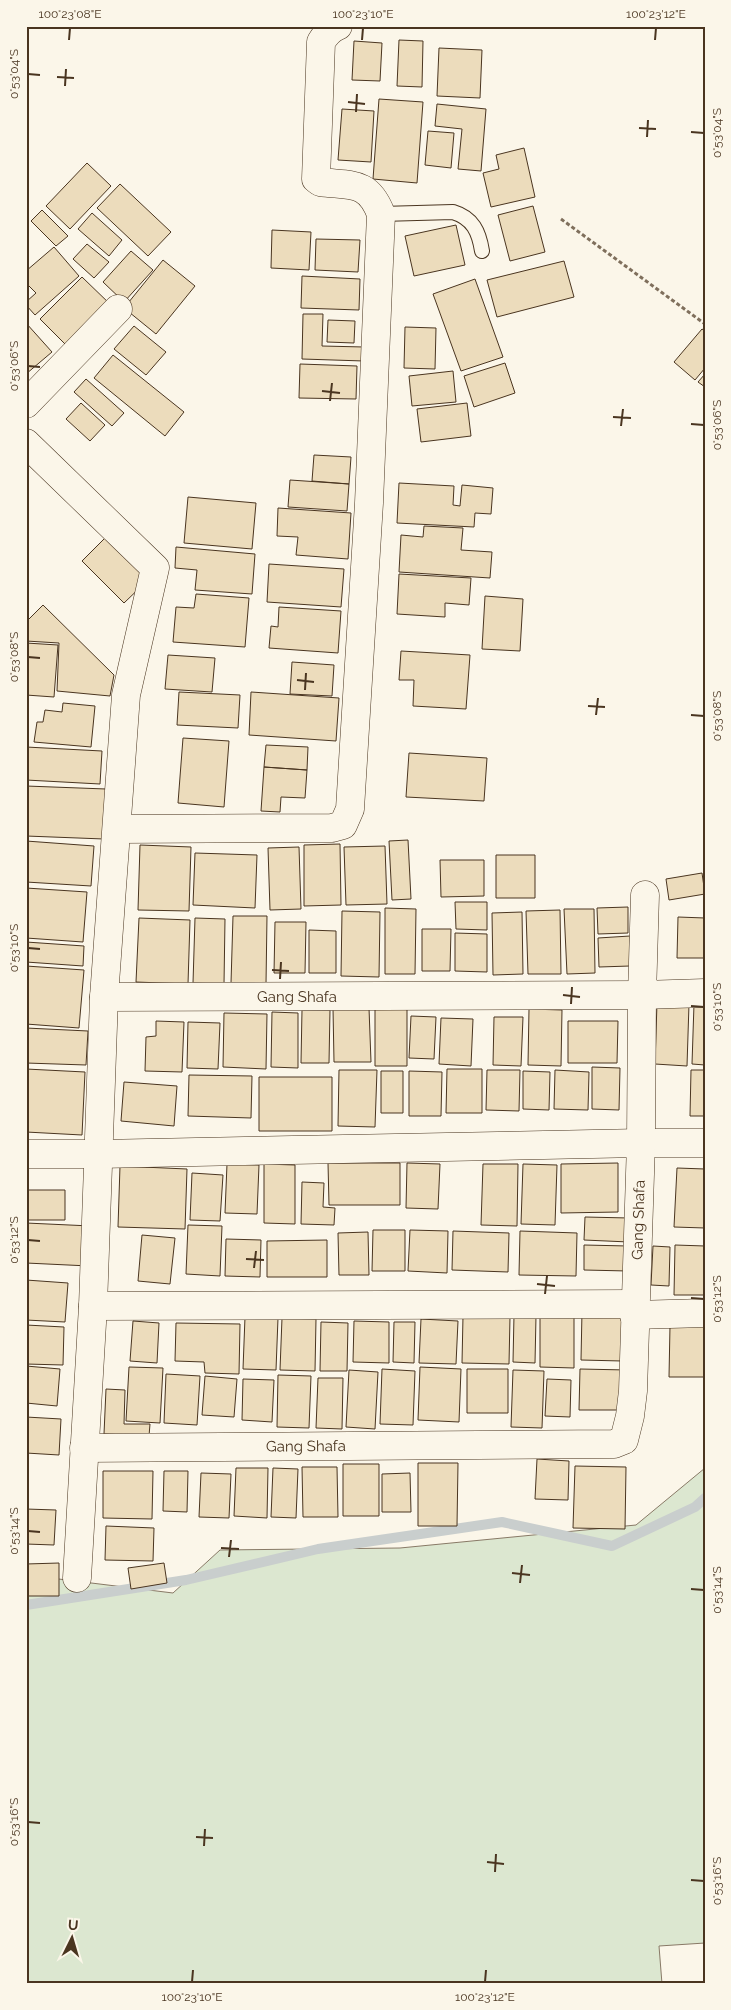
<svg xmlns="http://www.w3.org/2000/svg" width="731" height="2010" viewBox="0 0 731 2010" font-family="Raleway,sans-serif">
<rect width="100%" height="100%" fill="#fbf6e9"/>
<path fill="#dce7d0" stroke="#887966" d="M705,1468V1943L659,1946L662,1984H26V1575L173,1593L220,1550L400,1548L636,1525Z"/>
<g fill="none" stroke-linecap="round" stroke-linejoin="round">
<path stroke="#c9cecd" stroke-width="10" d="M26,1605L186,1580L318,1549L502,1522L612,1546L695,1507L705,1498"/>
</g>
<path fill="#ecdcbc" stroke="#4a3520" d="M399,40L423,41L422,87L397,86Z
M354,41L382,43L380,81L352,80Z
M439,48L482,50L480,98L437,96Z
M379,99L423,102L417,183L373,179Z
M437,104L486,109L481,171L458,169L462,129L435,126Z
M342,109L374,111L371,162L338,160Z
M428,131L454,133L451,168L425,165Z
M524,148L535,197L491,207L483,173L499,169L496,155Z
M87,163L111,186L70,229L46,206Z
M120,184L171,232L148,256L97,208Z
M533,206L545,252L510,261L498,215Z
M42,210L68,236L56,246L31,221Z
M92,213L122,240L109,256L78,229Z
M456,225L465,265L414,276L405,236Z
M272,230L311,232L309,270L271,268Z
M316,239L360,240L358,272L315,270Z
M87,244L109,262L94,278L73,259Z
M54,247L79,276L35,315L26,305V302L36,293L26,283V271Z
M131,251L153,270L124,302L103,282Z
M163,260L195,286L156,334L124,308Z
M564,261L574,297L497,317L487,280Z
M302,276L360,279L359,310L301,308Z
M82,277L112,306L70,349L40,319Z
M475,279L503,357L461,371L433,294Z
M303,314H323L322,346L364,347V361L302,359Z
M328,320L355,321L354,343L327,342Z
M26,323L52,352L26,374Z
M134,326L166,352L146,375L114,349Z
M405,327L436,328L435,369L404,368Z
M702,329L705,331V368L695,380L674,362Z
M113,355L184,412L165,436L94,378Z
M505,363L515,393L474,407L464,376Z
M300,364L357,366L356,399L299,398Z
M453,371L456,402L412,406L409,376Z
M705,374V387L698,382Z
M86,379L124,413L112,426L74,392Z
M81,403L105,425L90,441L66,419Z
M467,403L471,436L421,442L417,409Z
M314,455L351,457L349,484L312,481Z
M290,480L349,484L347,511L288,507Z
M399,483L454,486L453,505L460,506L462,485L493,488L491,514L475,513L474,527L397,523Z
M188,497L256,503L252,549L184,543Z
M278,508L351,513L348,559L296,555L298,537L277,536Z
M424,526L463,528L461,550L492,552L490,578L399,572L401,535L423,537Z
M107,536L149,579L124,603L82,561Z
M176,547L255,554L252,594L195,590L197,570L175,568Z
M269,564L344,569L341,607L267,602Z
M399,574L471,578L469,605L445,603V617L397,614Z
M196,594L249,598L245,647L173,642L176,607L194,608Z
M485,596L523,599L520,651L482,649Z
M43,605L114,675L110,696L57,691L59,643L26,641V622Z
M279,607L341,611L338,653L269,648L271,626L278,627Z
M26,643L58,645L54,697L26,695Z
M401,651L470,655L466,709L413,706L414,680H399Z
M168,655L215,658L212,692L165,689Z
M292,662L334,665L332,696L290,694Z
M179,692L240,695L238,728L177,725Z
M251,692L339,698L336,741L249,735Z
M63,703L95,706L91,747L34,742L37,722H43L45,710L62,712Z
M183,738L229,741L224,807L178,803Z
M266,745L308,747L307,770L264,767Z
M26,747L102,751L100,784L26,780Z
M409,753L487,758L484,801L406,797Z
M264,767L307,770L305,798L281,797L280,812L261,811Z
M26,786L106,789L104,839L26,836Z
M408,840L411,899L392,900L389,841Z
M26,841L94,846L91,886L26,882Z
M340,844L341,905L304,906V845Z
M140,845L191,847L189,911L138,910Z
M385,846L387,904L346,905L344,847Z
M299,847L301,909L270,910L268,848Z
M195,853L257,855L255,908L193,905Z
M496,855H535V898H496Z
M440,860H484V896L441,897Z
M702,873L705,894L669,900L666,879Z
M26,888L87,892L83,942L26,938Z
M455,902H487V930L456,929Z
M628,907V933L598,934L597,908Z
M385,908L416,909L415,974H385Z
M564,909H594L595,973L567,974Z
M560,910L561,974H528L526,911Z
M342,911L380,912L379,977L341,976Z
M522,912L523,974L493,975L492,913Z
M233,916H267L266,984L231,983Z
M678,917L705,918V958H677Z
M139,918L190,920L188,984L136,982Z
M195,918L225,919L224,984L193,983Z
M275,922H306L305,973H274Z
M422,929H451L450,971H422Z
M309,930L336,931V973H309Z
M455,933L487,934V972L455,971Z
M630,936V966L599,967L598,938Z
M26,942L84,946L83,966L26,962Z
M26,966L84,970L79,1028L26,1024Z
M657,1003L689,1004L687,1066L655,1064Z
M694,1004L705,1005V1065L692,1064Z
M333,1008H369L371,1062H334Z
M375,1008L407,1009V1066H375Z
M529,1009L562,1010L561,1066L528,1065Z
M302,1010H330L329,1063H301Z
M272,1012L298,1013V1068L271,1067Z
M224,1013L267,1014L266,1069L223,1067Z
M411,1016L436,1017L434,1059L409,1058Z
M494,1017H523L521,1066L493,1065Z
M441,1018L473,1019L471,1066L439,1064Z
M156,1021L184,1022L182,1072L145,1071L146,1037L156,1036Z
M568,1021H618L617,1063H568Z
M188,1022L220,1023L218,1069L187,1068Z
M26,1028L88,1031L86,1065L26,1063Z
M592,1067L620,1068L619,1110L592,1109Z
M26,1069L85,1072L82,1135L26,1132Z
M447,1069H482V1113H446Z
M339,1070H377L375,1127L338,1126Z
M487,1070H520L519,1111L486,1110Z
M555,1070L589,1072L588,1110L554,1109Z
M691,1070H705V1116H690Z
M381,1071H403V1113H381Z
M409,1071L442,1072L441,1116H409Z
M523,1071L550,1072L549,1110L523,1109Z
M189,1075L252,1076L251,1118L188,1116Z
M259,1077H332V1131H259Z
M124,1082L177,1086L174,1126L121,1121Z
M328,1163H400V1205H329Z
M407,1163L440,1164L438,1209L406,1208Z
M618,1163V1212L561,1213V1164Z
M227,1164L259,1165L257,1214L225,1213Z
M264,1164L295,1165V1224L264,1223Z
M483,1164H518L517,1226L481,1225Z
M523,1164L557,1165L555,1225L521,1224Z
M120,1166L187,1169L185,1229L118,1227Z
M677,1168L705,1169V1228L674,1227Z
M192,1173L223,1175L220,1221L190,1220Z
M302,1182L324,1183L323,1207L335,1208L334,1225L301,1224Z
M26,1190H65V1220H26Z
M585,1217L629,1218V1242L584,1240Z
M26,1223L91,1226L89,1266L26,1263Z
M188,1225L222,1226L220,1276L186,1274Z
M373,1230H405V1271H372Z
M410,1230L448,1231L447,1273L408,1271Z
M453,1231L509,1233L508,1272L452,1270Z
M520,1231L577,1233L576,1276L519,1275Z
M368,1232L369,1275H339L338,1233Z
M142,1235L175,1238L170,1284L138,1281Z
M226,1239L261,1240L260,1277L225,1276Z
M327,1240V1277H267V1241Z
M584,1245L628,1246V1271L584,1270Z
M675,1245L705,1246V1295H674Z
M653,1246L670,1247L669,1286L651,1285Z
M26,1280L68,1283L65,1322L26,1320Z
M582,1311L623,1312L622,1361L581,1360Z
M540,1312H574V1368L540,1367Z
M514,1315L536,1316L535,1363L513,1362Z
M463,1316L510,1317L509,1364L462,1363Z
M245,1317L278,1318L276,1370L243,1369Z
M282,1318L316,1319L315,1371L280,1370Z
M421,1319L458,1321L456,1364L419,1363Z
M133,1321L159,1323L157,1363L130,1361Z
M354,1321L389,1322V1363L353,1362Z
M321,1322L348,1323L347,1371H320Z
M394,1322H415L414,1363L393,1362Z
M176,1323L240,1324L239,1374L205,1373L204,1362L175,1361Z
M26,1325L64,1327L63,1365L26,1364Z
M670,1326H705V1377H669Z
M26,1366L60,1369L57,1406L26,1403Z
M129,1367L163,1368L160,1423L126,1421Z
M420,1367L461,1369L459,1422L418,1420Z
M382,1369L415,1371L413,1425L380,1424Z
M467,1369H508V1413H467Z
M580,1369L627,1370V1410H579Z
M349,1370L378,1372L375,1429L346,1427Z
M513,1370L544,1371L542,1428L511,1427Z
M166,1374L200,1376L197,1425L164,1423Z
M278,1375L311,1376L309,1428L277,1427Z
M205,1376L237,1379L234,1417L202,1415Z
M318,1378H343L342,1429L316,1428Z
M243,1379L274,1380L272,1422L242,1420Z
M547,1379L571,1380L570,1417L545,1416Z
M106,1389L125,1390L124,1424H150L149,1436L104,1434Z
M26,1417L61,1419L59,1455L26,1453Z
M537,1459L569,1461L568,1500L535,1499Z
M418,1463H458L457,1526H418Z
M343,1464H379V1516H343Z
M575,1466L626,1467L625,1529L573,1528Z
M302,1467H337L338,1517H303Z
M236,1468H268L267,1518L234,1516Z
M273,1468L298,1469L296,1518L271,1517Z
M103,1471H153L152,1519L103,1518Z
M164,1471H188L187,1512L163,1511Z
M201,1473L231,1474L229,1518L199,1517Z
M410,1473L411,1512H382V1474Z
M26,1509L56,1510L54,1545L26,1544Z
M106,1526L154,1528L153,1561L105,1560Z
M59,1563V1596H26V1564Z
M164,1563L167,1583L131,1589L128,1568Z"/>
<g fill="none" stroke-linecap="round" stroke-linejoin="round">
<g stroke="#4a3520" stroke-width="16">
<path id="service" d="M381,214L453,212C473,218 479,232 482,251"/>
</g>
<g stroke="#4a3520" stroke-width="29">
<g id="minor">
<path d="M26,404L118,309"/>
<path d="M26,443L155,568L126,695L104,997L93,1306L77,1578"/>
<path d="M117,829L332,828L343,825L350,809L369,503L381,214C368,180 351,186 320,182L316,179L321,42C326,34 330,29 338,26"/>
<path d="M645,895L642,995L705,993"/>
<path d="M26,1154H99L641,1143H705"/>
<path d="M93,1306L634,1304"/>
<path d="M634,1315L705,1313"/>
<path id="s1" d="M84,1448L614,1444L624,1440L630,1416L633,1391L641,1143L642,995L104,997"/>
</g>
</g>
<path stroke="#7f6f5c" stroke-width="3" stroke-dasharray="4 2.5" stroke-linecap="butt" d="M561,219L705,324"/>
<use href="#service" stroke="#fbf6e9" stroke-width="14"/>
<use href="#minor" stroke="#fbf6e9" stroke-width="28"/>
</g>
<path fill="none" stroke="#4a3520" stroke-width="2" d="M69,40L70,28M362,40L363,28M655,40L656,28M28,74L40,75M57,77L74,78M65,86L66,69M348,102L365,104M356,112L357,94M639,128L656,129M691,132L704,133M647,137L648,120M28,366L40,367M322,391L340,393M330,401L332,383M613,417L631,418M691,424L704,425M621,426L623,409M28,657L40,658M297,680L314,682M305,690L306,673M588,706L605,707M596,715L598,698M691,715L704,716M28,948L40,949M272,970L289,971M280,979L281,962M563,995L580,997M571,1004L572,987M691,1006L704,1007M28,1240L40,1241M246,1259L264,1260M254,1268L256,1251M537,1284L555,1286M545,1294L547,1276M691,1298L704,1299M28,1531L40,1532M221,1548L239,1549M229,1557L231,1540M512,1573L530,1575M520,1583L522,1565M691,1589L704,1590M28,1822L40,1823M196,1837L213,1838M204,1846L205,1829M487,1862L504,1864M495,1872L496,1854M691,1880L704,1881M192,1982L193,1970M485,1982L486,1970"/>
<g text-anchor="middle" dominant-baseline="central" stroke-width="4" stroke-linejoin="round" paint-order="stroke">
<g font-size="15" fill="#4a3520" stroke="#fbf6e9">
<text x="297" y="997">Gang Shafa</text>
<text stroke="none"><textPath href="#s1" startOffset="762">Gang Shafa</textPath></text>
<text stroke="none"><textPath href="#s1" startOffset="222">Gang Shafa</textPath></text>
</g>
</g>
<rect width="731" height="2010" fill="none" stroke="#fbf6e9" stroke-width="55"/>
<g transform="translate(72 1938) rotate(5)" stroke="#fbf6e9" stroke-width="4" paint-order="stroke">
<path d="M0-4L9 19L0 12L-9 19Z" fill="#4a3520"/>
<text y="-8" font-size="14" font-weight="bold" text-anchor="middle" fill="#4a3520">U</text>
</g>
<rect x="28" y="28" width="676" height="1954" fill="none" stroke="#4a3520" stroke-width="2"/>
<g font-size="12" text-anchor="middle" fill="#4a3520">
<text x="70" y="18">100°23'08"E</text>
<text x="363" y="18">100°23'10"E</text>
<text x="656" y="18">100°23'12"E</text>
<text transform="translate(14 74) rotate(-90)" y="4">0°53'04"S</text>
<text transform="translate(717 133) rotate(-90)" y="4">0°53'04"S</text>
<text transform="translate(14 366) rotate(-90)" y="4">0°53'06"S</text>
<text transform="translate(717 425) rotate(-90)" y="4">0°53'06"S</text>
<text transform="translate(14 657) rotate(-90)" y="4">0°53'08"S</text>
<text transform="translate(717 716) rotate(-90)" y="4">0°53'08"S</text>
<text transform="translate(14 948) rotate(-90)" y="4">0°53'10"S</text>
<text transform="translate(717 1007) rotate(-90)" y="4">0°53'10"S</text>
<text transform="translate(14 1240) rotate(-90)" y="4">0°53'12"S</text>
<text transform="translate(717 1299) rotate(-90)" y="4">0°53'12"S</text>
<text transform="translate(14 1531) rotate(-90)" y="4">0°53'14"S</text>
<text transform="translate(717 1590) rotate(-90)" y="4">0°53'14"S</text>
<text transform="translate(14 1822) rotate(-90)" y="4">0°53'16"S</text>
<text transform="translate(717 1881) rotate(-90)" y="4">0°53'16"S</text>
<text x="192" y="2001">100°23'10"E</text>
<text x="485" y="2001">100°23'12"E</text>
</g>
</svg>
